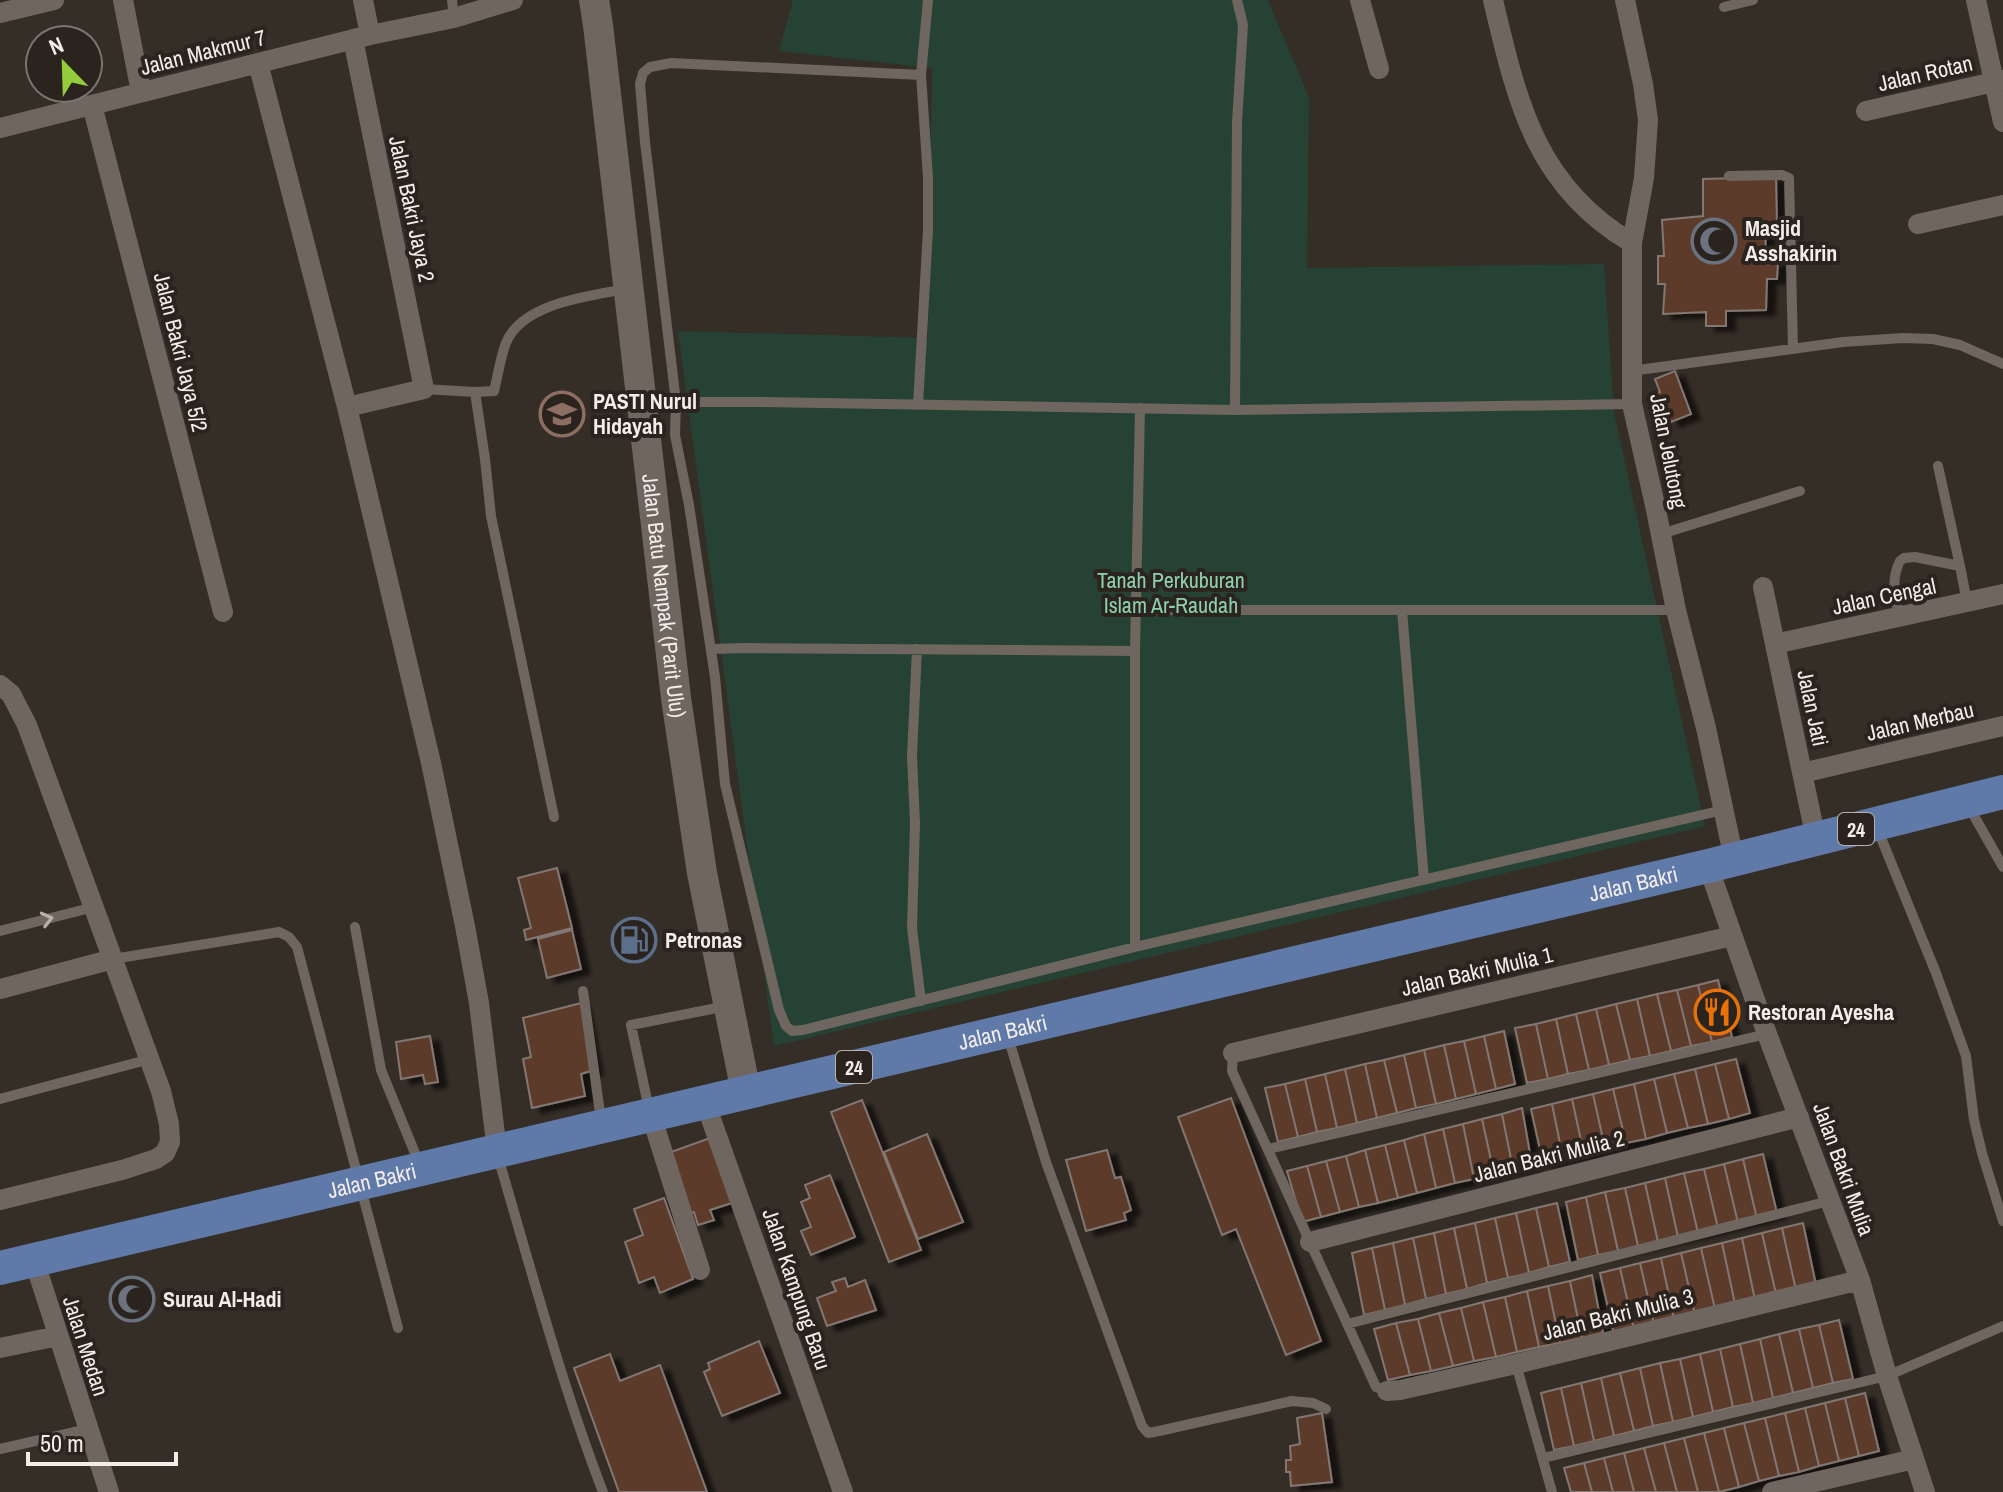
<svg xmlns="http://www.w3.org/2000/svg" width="2003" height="1492" viewBox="0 0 2003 1492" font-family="'Archivo Narrow',sans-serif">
<defs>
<filter id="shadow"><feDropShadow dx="9" dy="5" stdDeviation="2" flood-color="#0009"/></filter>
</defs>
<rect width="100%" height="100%" fill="#352e27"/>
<path fill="#264234" d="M793,0H1268L1309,98L1307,268L1604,264L1614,413L1705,826L774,1046L678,331L928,338L932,68L779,51Z"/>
<path fill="#5d3b2c" stroke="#827772" stroke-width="2" filter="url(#shadow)" d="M1776,177L1777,226H1766L1765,262H1778L1777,279H1767L1766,310L1726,311V326H1706V312L1663,314L1665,284H1658V256H1664L1662,220L1703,216V179Z
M1675,371L1691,414L1671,422L1665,408L1656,412L1650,395L1660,392L1655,379Z
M557,868L572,928L526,940L524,930L531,928L518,878Z
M572,930L581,969L547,978L538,939Z
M1718,980L1732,1037L1712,1042L1698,985Z
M1698,985L1712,1042L1691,1046L1677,990Z
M1677,990L1691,1046L1671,1051L1657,994Z
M1657,994L1671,1051L1650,1056L1637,999Z
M1637,999L1650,1056L1630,1060L1616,1004Z
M581,1003L594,1070L581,1074L585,1096L532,1108L523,1059L531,1057L523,1018Z
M1616,1004L1630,1060L1609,1065L1596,1009Z
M1596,1009L1609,1065L1589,1070L1576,1014Z
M1576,1014L1589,1070L1568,1074L1556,1019Z
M1556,1019L1568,1074L1548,1079L1536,1024Z
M1536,1024L1548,1079L1527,1083L1515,1028Z
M1504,1031L1515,1084L1496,1089L1484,1036Z
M430,1036L438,1082L425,1084L423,1075L401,1079L396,1042Z
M1484,1036L1496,1089L1476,1094L1464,1041Z
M1464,1041L1476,1094L1456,1099L1444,1045Z
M1444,1045L1456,1099L1436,1104L1424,1050Z
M1424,1050L1436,1104L1416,1108L1404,1055Z
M1404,1055L1416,1108L1397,1113L1384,1060Z
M1736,1059L1750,1113L1729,1119L1715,1064Z
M1384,1060L1397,1113L1377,1118L1365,1064Z
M1365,1064L1377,1118L1357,1123L1345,1069Z
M1715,1064L1729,1119L1708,1124L1695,1069Z
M1345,1069L1357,1123L1337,1128L1325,1074Z
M1695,1069L1708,1124L1688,1128L1674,1074Z
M1325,1074L1337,1128L1317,1132L1305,1079Z
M1674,1074L1688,1128L1667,1133L1654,1079Z
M1305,1079L1317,1132L1298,1137L1285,1084Z
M1654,1079L1667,1133L1646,1139L1634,1084Z
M1285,1084L1298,1137L1278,1142L1265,1088Z
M1634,1084L1646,1139L1626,1143L1613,1089Z
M1613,1089L1626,1143L1605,1148L1593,1094Z
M1593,1094L1605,1148L1584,1154L1572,1099Z
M1231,1098L1321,1341L1286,1355L1236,1229L1222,1235L1178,1117Z
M1572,1099L1584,1154L1563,1158L1552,1104Z
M862,1100L921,1250L889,1262L831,1112Z
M1552,1104L1563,1158L1543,1163L1531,1109Z
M1522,1108L1532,1165L1513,1169L1502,1114Z
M1502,1114L1513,1169L1494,1174L1482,1119Z
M1482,1119L1494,1174L1474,1179L1463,1124Z
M1463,1124L1474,1179L1455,1183L1443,1129Z
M1443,1129L1455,1183L1436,1188L1424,1134Z
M927,1134L963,1222L918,1239L884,1152Z
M1424,1134L1436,1188L1417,1193L1404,1140Z
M710,1138L732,1203L710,1210L714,1220L698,1225L694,1212L689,1214L671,1152Z
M1404,1140L1417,1193L1398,1198L1385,1145Z
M1385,1145L1398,1198L1378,1203L1365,1150Z
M1107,1150L1115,1178L1121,1177L1131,1210L1124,1213L1126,1220L1086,1231L1066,1160Z
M1365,1150L1378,1203L1359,1207L1346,1156Z
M1763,1154L1777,1213L1757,1219L1743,1159Z
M1346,1156L1359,1207L1340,1212L1326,1161Z
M1743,1159L1757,1219L1738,1223L1724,1164Z
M1326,1161L1340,1212L1321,1217L1307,1166Z
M1724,1164L1738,1223L1718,1228L1704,1169Z
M1307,1166L1321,1217L1302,1222L1287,1171Z
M1704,1169L1718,1228L1698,1233L1684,1173Z
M1684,1173L1698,1233L1678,1237L1665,1178Z
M830,1175L855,1237L811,1255L801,1231L811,1227L801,1202L810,1198L805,1185Z
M1665,1178L1678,1237L1658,1242L1645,1183Z
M1645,1183L1658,1242L1638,1246L1625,1188Z
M1625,1188L1638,1246L1618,1251L1605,1192Z
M1605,1192L1618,1251L1598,1255L1586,1197Z
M1586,1197L1598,1255L1578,1260L1566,1202Z
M664,1198L693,1279L660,1293L654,1277L639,1283L625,1242L643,1235L634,1209Z
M1557,1203L1570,1262L1549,1267L1536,1208Z
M1536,1208L1549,1267L1529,1273L1516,1213Z
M1516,1213L1529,1273L1508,1278L1495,1218Z
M1495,1218L1508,1278L1487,1283L1475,1223Z
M1475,1223L1487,1283L1467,1289L1454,1228Z
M1803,1223L1816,1285L1796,1290L1782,1228Z
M1454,1228L1467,1289L1446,1294L1434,1233Z
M1782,1228L1796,1290L1776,1294L1762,1233Z
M1434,1233L1446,1294L1426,1299L1413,1238Z
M1762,1233L1776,1294L1755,1300L1742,1238Z
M1413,1238L1426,1299L1405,1305L1393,1243Z
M1742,1238L1755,1300L1735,1304L1722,1243Z
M1393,1243L1405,1305L1385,1310L1372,1248Z
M1722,1243L1735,1304L1715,1309L1701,1248Z
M1372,1248L1385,1310L1364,1315L1352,1253Z
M1701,1248L1715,1309L1695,1314L1681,1253Z
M1681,1253L1695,1314L1674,1319L1661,1258Z
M1661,1258L1674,1319L1654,1324L1640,1263Z
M1640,1263L1654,1324L1634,1329L1620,1268Z
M1620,1268L1634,1329L1614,1334L1600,1273Z
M1592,1275L1603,1333L1582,1338L1570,1281Z
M845,1278L848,1287L865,1280L876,1310L827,1326L817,1298L836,1291L832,1282Z
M1570,1281L1582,1338L1560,1343L1548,1286Z
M1548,1286L1560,1343L1539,1347L1527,1291Z
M1527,1291L1539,1347L1517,1352L1505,1297Z
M1505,1297L1517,1352L1496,1357L1483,1302Z
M1483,1302L1496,1357L1474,1361L1461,1308Z
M1461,1308L1474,1361L1453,1366L1439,1313Z
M1439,1313L1453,1366L1431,1371L1418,1319Z
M1418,1319L1431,1371L1410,1375L1396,1323Z
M1839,1320L1853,1379L1833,1383L1819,1325Z
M1396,1323L1410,1375L1388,1380L1374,1329Z
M1819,1325L1833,1383L1813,1388L1799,1329Z
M1799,1329L1813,1388L1793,1393L1779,1334Z
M1779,1334L1793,1393L1773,1398L1760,1339Z
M1760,1339L1773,1398L1753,1403L1740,1344Z
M759,1341L780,1393L722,1416L704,1372L710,1369L708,1363Z
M1740,1344L1753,1403L1733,1407L1720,1349Z
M1720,1349L1733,1407L1713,1412L1700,1354Z
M610,1354L620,1381L660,1365L707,1492H619L574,1368Z
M1700,1354L1713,1412L1693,1417L1680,1359Z
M1680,1359L1693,1417L1673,1422L1660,1363Z
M1660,1363L1673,1422L1653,1426L1640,1368Z
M1640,1368L1653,1426L1634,1431L1620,1373Z
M1620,1373L1634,1431L1614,1436L1601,1378Z
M1601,1378L1614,1436L1594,1441L1581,1383Z
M1581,1383L1594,1441L1574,1446L1561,1388Z
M1561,1388L1574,1446L1554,1450L1541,1393Z
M1865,1393L1879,1451L1859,1456L1845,1398Z
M1845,1398L1859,1456L1839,1461L1825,1403Z
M1825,1403L1839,1461L1819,1466L1805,1408Z
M1805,1408L1819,1466L1799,1472L1785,1413Z
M1322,1413L1332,1482L1291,1486L1290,1472H1286V1460H1291L1290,1446L1300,1444L1297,1418Z
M1785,1413L1799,1472L1779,1476L1765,1418Z
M1765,1418L1779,1476L1759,1481L1744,1423Z
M1744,1423L1759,1481L1739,1487L1724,1428Z
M1724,1428L1739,1487L1719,1492L1704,1433Z
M1704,1433L1719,1492H1698L1684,1438Z
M1684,1438L1698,1492H1677L1664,1443Z
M1664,1443L1677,1492H1656L1644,1448Z
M1644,1448L1656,1492H1634L1624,1453Z
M1624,1453L1634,1492H1613L1604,1458Z
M1604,1458L1613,1492H1592L1584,1463Z
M1584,1463L1592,1492H1571L1564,1468Z"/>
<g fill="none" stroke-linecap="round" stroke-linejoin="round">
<path stroke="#6f665f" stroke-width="10" d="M452,0L454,18
M1724,7L1753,0
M921,75L671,63L650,67L643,73L640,84L645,142L676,402L675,435L689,505L715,677L725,784L779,1010L786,1026L792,1031L803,1030L1135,947L1723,810
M1729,176L1782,175L1789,178L1793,349
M1631,371L1843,342L1903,338L1933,339L1960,345L2003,364
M424,389L475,392L485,459L491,516L554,817
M475,392L494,391C498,376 500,358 506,343C522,303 589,296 626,289
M645,405L676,402H757L1235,410L1632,404
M918,405L928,230V178L921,75L928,0
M1235,410L1237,122L1243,25L1237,0
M1938,466L1960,566
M1661,534L1800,491
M1136,610H1676
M1402,610L1424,880
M1900,616C1894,598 1891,578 1900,561L1904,558L1915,557L1960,566L1967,602
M711,649L745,648L1135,651
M917,649L912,756L915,823L912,928L921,1001
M1969,807L2003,867
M1877,828L1936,973L1966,1056L1974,1120L1982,1153L2003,1221
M355,927L381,1070L419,1163
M0,931L94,907
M1135,947V651L1140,408
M113,959L279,932L289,937L297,947L398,1328
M583,991L601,1120
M1008,1037L1046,1162L1142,1426L1148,1433L1159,1431L1292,1401L1313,1403L1326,1409
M1233,1053L1232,1071L1376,1387L1387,1391
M0,1099L150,1059
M649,1109L631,1025L727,1006
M1268,1149L1767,1034
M498,1157C531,1269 561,1383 603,1492
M1347,1324L1829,1201
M1516,1364L1552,1492
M0,1449L88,1429
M1543,1458L1887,1376L2003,1326"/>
<path stroke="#6f665f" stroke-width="20" d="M123,0L141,92
M363,0L370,35
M1360,0L1379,69
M1493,0C1517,101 1535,186 1632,243
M1625,0L1643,84L1648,120L1644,178L1632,243V404L1655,505L1676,610L1706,728L1734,859
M1976,0L2003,122
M0,13L54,0
M258,63L347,407L431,763L465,926L479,1003L497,1151
M92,105L223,612
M1866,111L2003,80
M0,128L370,35L454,18L513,0
M1918,224L2003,205
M347,407L424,389L353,39
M1763,587L1816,839
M1775,644L2003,594
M0,685L11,694L27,725L161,1091L169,1124L170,1142L165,1153L156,1159L122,1170L0,1200
M1802,773L2003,726
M1708,866L1767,1034L1860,1280L1887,1376L1925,1492
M0,989L113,959
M1233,1053L1732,936
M705,1102L843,1492
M651,1115L700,1270
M1310,1242L1799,1117
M34,1260L109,1492
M0,1348L58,1336
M1387,1391L1400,1390L1516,1364L1860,1280
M1772,1492L1914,1459"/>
<path stroke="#6f665f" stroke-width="30" id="s1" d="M594,0L598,25L676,698L702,873L746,1092"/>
<path stroke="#5f79a9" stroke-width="34" id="s2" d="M0,1268L1708,866L2003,792"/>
</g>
<defs><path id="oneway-chevron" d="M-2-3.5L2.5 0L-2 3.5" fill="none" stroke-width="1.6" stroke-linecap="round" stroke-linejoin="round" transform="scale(2)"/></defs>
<use stroke="#b7b0ab" href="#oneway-chevron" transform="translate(47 919) rotate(-14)"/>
<defs>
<g id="mosque-ring" transform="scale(2.3)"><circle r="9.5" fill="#2b241e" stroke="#6b7280" stroke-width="1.5"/><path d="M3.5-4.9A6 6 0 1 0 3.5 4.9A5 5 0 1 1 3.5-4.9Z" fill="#6b7280"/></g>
<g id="school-ring" transform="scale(2.3)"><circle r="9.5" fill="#2b241e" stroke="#8d6e63" stroke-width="1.5"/><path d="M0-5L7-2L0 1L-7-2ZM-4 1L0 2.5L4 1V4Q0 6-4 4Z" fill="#8d6e63"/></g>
<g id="fuel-ring" transform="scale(2.3)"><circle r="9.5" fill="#2b241e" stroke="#5c6f8a" stroke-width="1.5"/><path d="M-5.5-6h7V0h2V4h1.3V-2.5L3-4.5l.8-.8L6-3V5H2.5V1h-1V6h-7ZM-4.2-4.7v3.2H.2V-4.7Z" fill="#5c6f8a"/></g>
<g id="restaurant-ring" transform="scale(2.3)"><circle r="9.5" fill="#2b241e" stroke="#e8710a" stroke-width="1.5"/><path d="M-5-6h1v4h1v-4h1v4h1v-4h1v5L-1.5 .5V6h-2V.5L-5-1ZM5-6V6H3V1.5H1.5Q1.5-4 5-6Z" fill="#e8710a"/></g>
</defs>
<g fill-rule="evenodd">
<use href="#mosque-ring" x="1714" y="241"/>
<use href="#school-ring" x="562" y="414"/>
<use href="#fuel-ring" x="634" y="940"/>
<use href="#restaurant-ring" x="1717" y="1012"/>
<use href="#mosque-ring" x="132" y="1299"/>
</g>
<g text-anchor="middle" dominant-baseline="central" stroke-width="8" stroke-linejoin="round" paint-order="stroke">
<g fill="#2b241e" stroke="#b6b1ac" stroke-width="2">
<rect x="1838" y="813" width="36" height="32" rx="6"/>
<rect x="836" y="1051" width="36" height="32" rx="6"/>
</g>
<g font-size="20" font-weight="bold" fill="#f2ede9">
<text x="1856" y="829">24</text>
<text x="854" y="1067">24</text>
</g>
<g font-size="22" fill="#f2ede9" stroke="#2b241e">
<text transform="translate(203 52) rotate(-14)">Jalan Makmur 7</text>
<text transform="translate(1925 73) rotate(-13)">Jalan Rotan</text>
<text transform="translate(412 209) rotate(78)">Jalan Bakri Jaya 2</text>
<text transform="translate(181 352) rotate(76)">Jalan Bakri Jaya 5/2</text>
<text transform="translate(1669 451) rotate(79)">Jalan Jelutong</text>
<text stroke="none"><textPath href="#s1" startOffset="600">Jalan Batu Nampak (Parit Ulu)</textPath></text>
<text transform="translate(1884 596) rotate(-12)">Jalan Cengal</text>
<text transform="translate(1813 708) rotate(78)">Jalan Jati</text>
<text transform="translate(1920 721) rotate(-13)">Jalan Merbau</text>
<text stroke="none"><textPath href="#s2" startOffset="1678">Jalan Bakri</textPath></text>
<text transform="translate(1477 971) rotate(-13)">Jalan Bakri Mulia 1</text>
<text stroke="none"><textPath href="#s2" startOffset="1030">Jalan Bakri</textPath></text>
<text transform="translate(1549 1156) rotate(-14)">Jalan Bakri Mulia 2</text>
<text transform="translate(1844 1169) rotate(70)">Jalan Bakri Mulia</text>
<text stroke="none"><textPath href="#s2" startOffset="382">Jalan Bakri</textPath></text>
<text transform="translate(797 1289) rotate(71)">Jalan Kampung Baru</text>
<text transform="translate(1618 1314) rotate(-14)">Jalan Bakri Mulia 3</text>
<text transform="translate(86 1346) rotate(72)">Jalan Medan</text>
</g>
<g font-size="22" font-weight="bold" fill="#f2ede9" stroke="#2b241e" text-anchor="start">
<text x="1745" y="228">Masjid<tspan x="1745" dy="25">Asshakirin</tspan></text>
<text x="593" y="401">PASTI Nurul<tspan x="593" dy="25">Hidayah</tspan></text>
<text x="665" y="940">Petronas</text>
<text x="1748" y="1012">Restoran Ayesha</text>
<text x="163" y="1299">Surau Al-Hadi</text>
</g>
<g font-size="22" fill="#8dd0ae" stroke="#2b241e">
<text x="1171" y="580">Tanah Perkuburan<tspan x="1171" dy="25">Islam Ar-Raudah</tspan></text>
</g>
</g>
<g transform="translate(64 64) rotate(337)"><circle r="38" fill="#2b241e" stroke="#7b746f" stroke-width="2"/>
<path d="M0-6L14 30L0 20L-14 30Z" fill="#94cc3c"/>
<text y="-12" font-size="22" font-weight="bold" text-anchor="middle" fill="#f2ede9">N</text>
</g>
<path d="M28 1452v12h148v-12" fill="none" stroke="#f2ede9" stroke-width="4"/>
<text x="40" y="1452" font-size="24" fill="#f2ede9" stroke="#2b241e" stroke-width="6" paint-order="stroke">50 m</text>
</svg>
